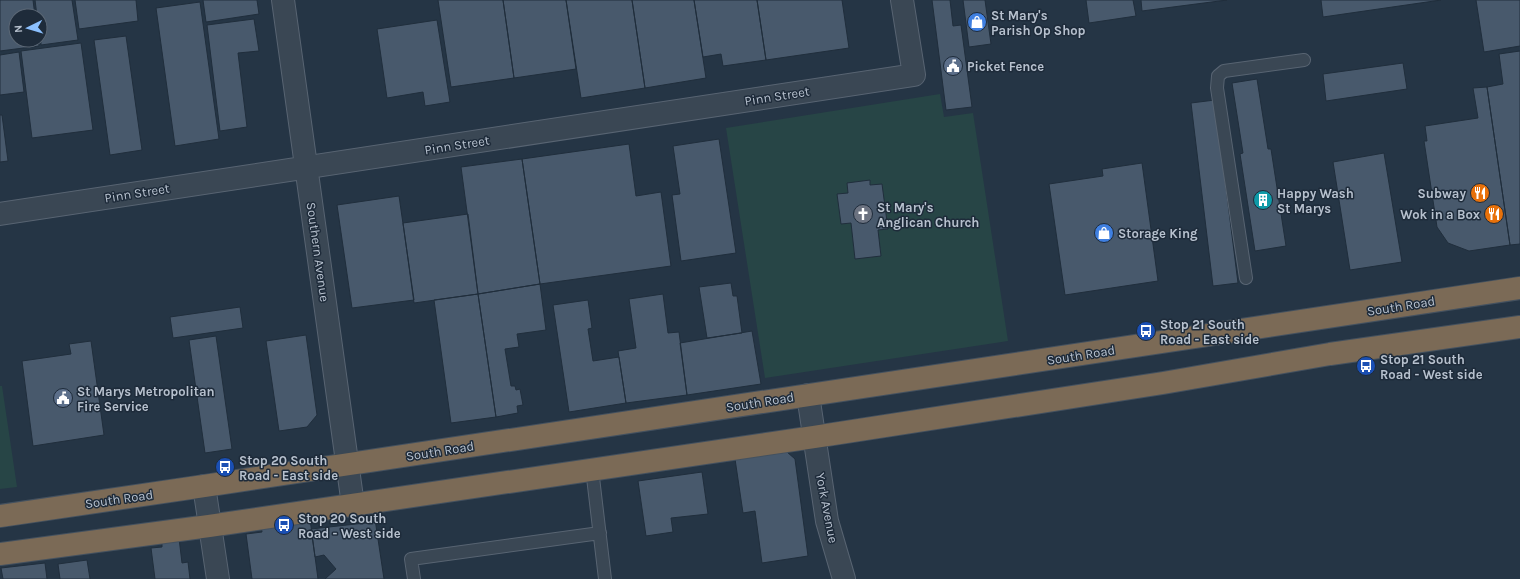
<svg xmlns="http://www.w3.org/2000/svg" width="1520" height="579" viewBox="0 0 1520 579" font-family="Karla,sans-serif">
<rect width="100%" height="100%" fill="#253545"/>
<path fill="#274546" d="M940,94L944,117L973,113L1008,341L765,378L726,128Z
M0,386H2L17,487L0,489Z"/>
<path fill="#48596c" stroke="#202e3c" d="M0,0H33L35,16H16V40H38L39,46L0,51Z
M35,0H72L78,40L41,45L40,16H37Z
M75,0H136L138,21L79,29Z
M203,0H257L259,14L206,22Z
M438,0H503L514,78L451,87Z
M503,0H566L576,69L514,78Z
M566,0H632L645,88L581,98Z
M632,0H694L706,78L645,88Z
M694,0H757L766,60L723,66L721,54L703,57Z
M757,0H842L849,48L766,60Z
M932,0H950L953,26L961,25L972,107L946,110Z
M963,0H985L991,44L969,47Z
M1086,0H1133L1136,16L1089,23Z
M1141,0H1227L1142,11Z
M1321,0H1441L1323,17Z
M1476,0H1520V46L1484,52Z
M200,2L219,139L175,146L156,8Z
M254,19L259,51L238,53L247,127L220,131L207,25Z
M437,20L450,102L425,106L423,92L387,98L377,29Z
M126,36L142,150L110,155L94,40Z
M81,43L93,130L32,138L21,51Z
M1520,51V244L1510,245L1487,87L1503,84L1499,54Z
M19,52L24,92L0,95V55Z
M1403,63L1407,89L1326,101L1323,74Z
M1257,79L1268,149H1271L1286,246L1255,251L1240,154L1243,153L1232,83Z
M1487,87L1510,245L1469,251L1448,243L1437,227L1424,141H1427L1425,126L1478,118L1473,88Z
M1215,100L1238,283L1213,286L1191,103Z
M0,115H2L8,161L0,162Z
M719,139L736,253L681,261L672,195L680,194L673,146Z
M629,144L636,196L661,192L671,266L540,284L522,159Z
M1384,153L1402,262L1350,270L1333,162Z
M522,159L540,284L478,294L461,167Z
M1142,163L1158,281L1065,295L1049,184L1103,176L1102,169Z
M870,180V185L882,184L888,229L878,230L881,256L855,259L851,223L841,224L837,194L848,193L847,183Z
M399,196L414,300L352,308L337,205Z
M468,214L478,294L414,303L403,223Z
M731,283L733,296H737L742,333L707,338L699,287Z
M540,284L546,330L517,334L519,347L505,349L511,386H515L516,390L520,389L523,405L517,406L518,413L496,417L478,294Z
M478,294L496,417L451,423L434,300Z
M663,294L668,333L679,332L687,395L626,403L618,351L636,348L629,299Z
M588,300L592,328L588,329L593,361L619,357L626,403L569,412L553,305Z
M240,307L243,328L173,338L170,317Z
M752,331L761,384L687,395L680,343Z
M306,335L317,415L307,427L279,431L266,341Z
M216,336L232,449L205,453L189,340Z
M91,341L104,435L33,446L22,361L71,354L69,344Z
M787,452L795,459L808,556L762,563L755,511L743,513L735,459Z
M702,472L708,514L671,518L673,532L646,536L638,481Z
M310,519L318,579H252L246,534L262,532L261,525Z
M375,519L384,579H325L336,569L324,555L315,557L311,529L374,522Z
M179,538L182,563L188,562L190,579H155L151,548L162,547V540Z
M87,560L90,579H60L58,564Z
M45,563L47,579H3L1,568Z"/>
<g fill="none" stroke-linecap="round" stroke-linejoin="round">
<g stroke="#586472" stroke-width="14">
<path id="lane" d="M1246,278L1217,88L1218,76L1224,71L1304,60
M592,469L605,579
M414,579L411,559L600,533"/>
</g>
<g stroke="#586472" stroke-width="24">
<path id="street" d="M283,0L353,505
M0,214L914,75L902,0
M808,395L827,521L844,579
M204,486L218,579"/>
</g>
<g stroke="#44515f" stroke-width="24">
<path id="highway" d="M0,516L204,486L1520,288
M0,554L209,526L814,437L1163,383L1330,354L1520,327"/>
</g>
<use href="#lane" stroke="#3a4754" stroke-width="12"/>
<use href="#street" stroke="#3a4754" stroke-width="22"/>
<use href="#highway" stroke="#7b6a56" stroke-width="22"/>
</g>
<defs>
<g id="shop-disc" transform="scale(1)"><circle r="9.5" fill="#3f7fe0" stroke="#1e2b3a"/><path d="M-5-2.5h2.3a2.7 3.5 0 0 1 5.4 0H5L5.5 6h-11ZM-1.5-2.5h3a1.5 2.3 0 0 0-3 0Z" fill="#fff"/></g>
<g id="civic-disc" transform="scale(1)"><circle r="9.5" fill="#5c6f8a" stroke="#1e2b3a"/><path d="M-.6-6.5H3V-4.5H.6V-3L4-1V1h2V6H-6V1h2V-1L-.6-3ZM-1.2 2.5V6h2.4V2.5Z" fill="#fff"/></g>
<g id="restaurant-disc" transform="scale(1)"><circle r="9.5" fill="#e8710a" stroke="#1e2b3a"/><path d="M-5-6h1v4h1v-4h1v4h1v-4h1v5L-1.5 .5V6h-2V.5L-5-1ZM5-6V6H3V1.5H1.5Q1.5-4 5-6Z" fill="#fff"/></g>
<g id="building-disc" transform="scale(1)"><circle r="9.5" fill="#0f9aa8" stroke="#1e2b3a"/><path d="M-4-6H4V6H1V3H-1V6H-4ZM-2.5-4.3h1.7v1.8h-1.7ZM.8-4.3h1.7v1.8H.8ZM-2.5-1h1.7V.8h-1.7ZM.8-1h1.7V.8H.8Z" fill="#fff"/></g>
<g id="church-disc" transform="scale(1)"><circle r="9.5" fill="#6b7280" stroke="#1e2b3a"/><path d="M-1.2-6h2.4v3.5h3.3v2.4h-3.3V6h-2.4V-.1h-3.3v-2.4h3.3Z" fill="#fff"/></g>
<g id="bus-disc" transform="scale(1)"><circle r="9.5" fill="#1a4fb4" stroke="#1e2b3a"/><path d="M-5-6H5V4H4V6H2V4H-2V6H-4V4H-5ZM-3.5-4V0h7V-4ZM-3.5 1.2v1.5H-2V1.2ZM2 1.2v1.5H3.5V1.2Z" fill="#fff"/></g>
</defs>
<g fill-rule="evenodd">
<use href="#shop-disc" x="977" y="22"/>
<use href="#civic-disc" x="953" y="66"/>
<use href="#restaurant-disc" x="1480" y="193"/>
<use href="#building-disc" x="1263" y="200"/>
<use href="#church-disc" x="863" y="214"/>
<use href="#restaurant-disc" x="1494" y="214"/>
<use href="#shop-disc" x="1104" y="233"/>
<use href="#bus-disc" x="1146" y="331"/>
<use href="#bus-disc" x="1366" y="366"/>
<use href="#civic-disc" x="63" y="398"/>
<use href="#bus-disc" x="225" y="467"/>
<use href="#bus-disc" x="284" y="525"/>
</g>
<g text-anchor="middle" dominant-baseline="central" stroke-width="3" stroke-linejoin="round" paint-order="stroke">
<g font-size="13" font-weight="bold" fill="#b7c1ce" stroke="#1e2b3a" text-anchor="start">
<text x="991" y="15">St Mary's<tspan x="991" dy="15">Parish Op Shop</tspan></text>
<text x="967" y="66">Picket Fence</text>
<text x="1277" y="193">Happy Wash<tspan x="1277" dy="15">St Marys</tspan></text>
<text x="1466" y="193" text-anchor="end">Subway</text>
<text x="877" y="207">St Mary's<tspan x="877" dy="15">Anglican Church</tspan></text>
<text x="1480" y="214" text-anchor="end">Wok in a Box</text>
<text x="1118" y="233">Storage King</text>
<text x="1160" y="324">Stop 21 South<tspan x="1160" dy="15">Road - East side</tspan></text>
<text x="1380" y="359">Stop 21 South<tspan x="1380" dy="15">Road - West side</tspan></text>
<text x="77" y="391">St Marys Metropolitan<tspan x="77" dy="15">Fire Service</tspan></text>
<text x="239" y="460">Stop 20 South<tspan x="239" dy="15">Road - East side</tspan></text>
<text x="298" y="518">Stop 20 South<tspan x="298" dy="15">Road - West side</tspan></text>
</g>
<g font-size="13" fill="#b7c1ce" stroke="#1e2b3a">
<text transform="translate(777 96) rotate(-9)">Pinn Street</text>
<text transform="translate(457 145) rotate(-9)">Pinn Street</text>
<text transform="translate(137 193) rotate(-9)">Pinn Street</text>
<text transform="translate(318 252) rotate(82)">Southern Avenue</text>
<text transform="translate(1401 306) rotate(-9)">South Road</text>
<text transform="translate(1081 355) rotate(-9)">South Road</text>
<text transform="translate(760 402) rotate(-9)">South Road</text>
<text transform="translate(440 451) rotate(-9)">South Road</text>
<text transform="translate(119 499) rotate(-8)">South Road</text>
<text transform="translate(827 508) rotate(79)">York Avenue</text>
</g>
</g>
<g transform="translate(28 28) rotate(265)"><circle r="19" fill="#1e2b3a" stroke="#5b6775"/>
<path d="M0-3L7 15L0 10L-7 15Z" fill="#8bc0ff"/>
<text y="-6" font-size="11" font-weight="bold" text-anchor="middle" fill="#b7c1ce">N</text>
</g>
</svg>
